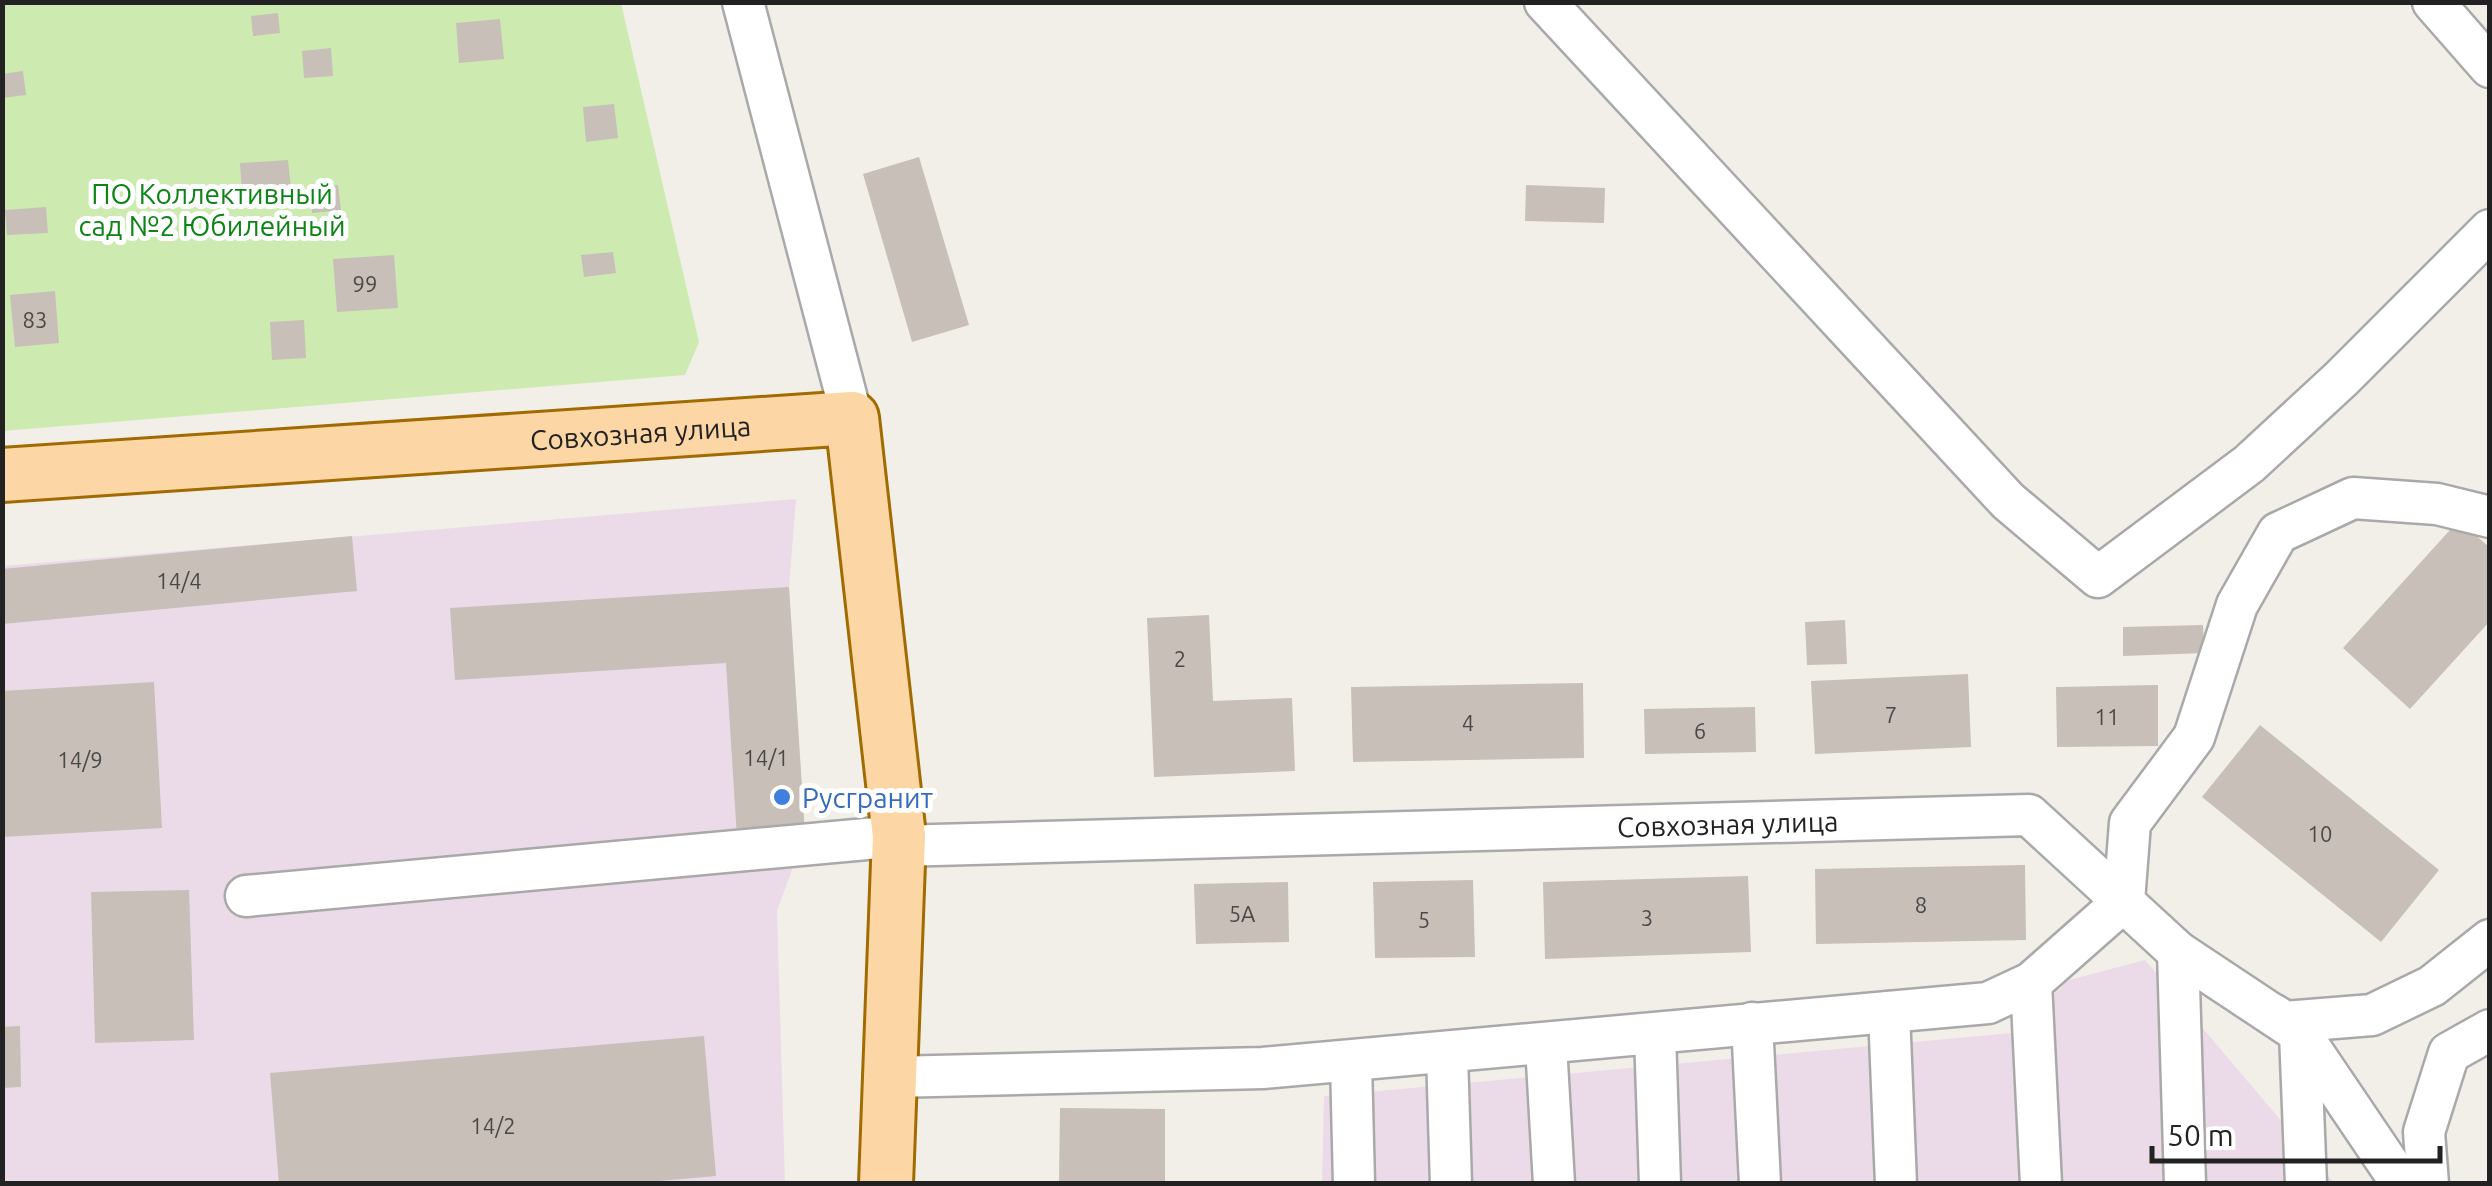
<svg xmlns="http://www.w3.org/2000/svg" width="2492" height="1186" viewBox="0 0 2492 1186" font-family="Ubuntu,sans-serif">
<rect width="100%" height="100%" fill="#f2efe9"/>
<path fill="#ebdbe8" d="M796,499L789,587L805,834L777,911L785,1183L3,1184V566Z
M2145,960L2334,1183L1322,1184L1324,1096L2012,1033L2069,980Z"/>
<path fill="#cdebb0" d="M3,3H621L699,342L685,375L3,431Z"/>
<path fill="#c7bfb8" d="M278,13L280,33L253,36L251,16Z
M500,19L504,59L459,63L456,23Z
M331,48L333,76L304,78L302,51Z
M23,71L26,95L2,98V74Z
M614,104L618,138L586,142L583,107Z
M919,157L969,325L912,342L863,174Z
M288,160L291,188L242,192L240,163Z
M338,185L341,210L312,213L310,187Z
M1526,185L1605,188L1604,223L1525,221Z
M46,207L48,233L7,235L5,210Z
M613,252L616,273L584,277L581,255Z
M394,255L398,308L337,312L333,259Z
M55,291L59,343L15,347L10,295Z
M304,320L306,358L272,360L270,322Z
M2459,520L2490,548V621L2410,709L2343,648Z
M352,536L357,591L2,624V569Z
M789,587L805,834L737,838L726,663L455,680L450,608Z
M1209,615L1213,701L1292,698L1295,771L1154,777L1147,618Z
M1845,620L1847,664L1807,665L1805,622Z
M2203,625L2204,653L2123,656V627Z
M1968,674L1971,747L1815,754L1811,681Z
M154,682L162,828L2,837V691Z
M1583,683L1584,758L1353,762L1351,687Z
M2158,685V746L2057,747L2056,687Z
M1755,707L1756,752L1645,754L1644,709Z
M2260,725L2439,870L2381,942L2202,797Z
M2025,865L2026,940L1816,944L1815,869Z
M1748,876L1751,952L1545,959L1543,882Z
M1473,880L1475,957L1375,958L1373,882Z
M1288,882L1289,942L1196,944L1194,884Z
M189,890L194,1040L95,1043L91,892Z
M20,1026L21,1087L2,1088V1027Z
M704,1036L716,1176L625,1184H279L270,1073Z
M1060,1108L1165,1109V1184H1059Z"/>
<g fill="none" stroke-linecap="round" stroke-linejoin="round">
<g stroke="#a9a9a9" stroke-width="45">
<g id="minor">
<path d="M743,2L852,418"/>
<path d="M1545,2L2008,501L2098,577L2249,464L2341,379L2490,230"/>
<path d="M2433,2L2490,67"/>
<path id="s1" d="M898,846L2029,815L2178,952L2300,1033L2402,1184"/>
<path d="M246,896L899,836"/>
<path d="M2178,952L2185,1184"/>
<path d="M2031,983L2041,1184"/>
<path d="M1889,1012L1896,1184"/>
<path d="M2274,1015L2285,1022L2372,1015L2432,986L2490,940"/>
<path d="M1752,1023L1760,1184"/>
<path d="M2300,1033L2306,1184"/>
<path d="M1655,1034L1660,1184"/>
<path d="M1546,1045L1554,1184"/>
<path d="M1447,1054L1451,1184"/>
<path d="M1351,1062L1354,1184"/>
<path d="M892,1077L1263,1068L1988,1003L2031,983L2124,901L2130,823L2194,737L2237,605L2278,533L2353,498L2437,504L2490,517"/>
<path d="M2428,1184L2424,1132L2449,1053L2490,1030"/>
</g>
</g>
<g stroke="#a06b00" stroke-width="58">
<g id="major">
<path id="s2" d="M2,475L852,418L899,836L886,1184"/>
</g>
</g>
<use href="#minor" stroke="#fff" stroke-width="40"/>
<use href="#major" stroke="#fcd6a4" stroke-width="52"/>
</g>
<circle fill="#3f7fe0" stroke="#fff" stroke-width="4" cx="782" cy="797" r="10"/>
<g text-anchor="middle" dominant-baseline="central" stroke-width="10" stroke-linejoin="round" paint-order="stroke">
<g font-size="22" fill="#4b4948">
<text x="365" y="283">99</text>
<text x="35" y="319">83</text>
<text x="179" y="580">14/4</text>
<text x="1180" y="658">2</text>
<text x="1891" y="714">7</text>
<text x="2107" y="716">11</text>
<text x="1468" y="722">4</text>
<text x="1700" y="730">6</text>
<text x="766" y="757">14/1</text>
<text x="80" y="759">14/9</text>
<text x="2320" y="833">10</text>
<text x="1921" y="904">8</text>
<text x="1242" y="913">5А</text>
<text x="1647" y="917">3</text>
<text x="1424" y="919">5</text>
<text x="493" y="1125">14/2</text>
</g>
<g font-size="28" fill="#0c8416" stroke="#fff">
<text x="212" y="193">ПО Коллективный<tspan x="212" dy="32">сад №2 Юбилейный</tspan></text>
</g>
<g font-size="28" fill="#222" stroke="#fff">
<text stroke="none"><textPath href="#s2" startOffset="640">Совхозная улица</textPath></text>
<text stroke="none"><textPath href="#s1" startOffset="830">Совхозная улица</textPath></text>
</g>
<g font-size="28" fill="#366cbe" stroke="#fff" text-anchor="start">
<text x="802" y="797">Русгранит</text>
</g>
</g>
<rect width="2492" height="1186" fill="none" stroke="#222222" stroke-width="10"/>
<path d="M2152 1146v15h288v-15" fill="none" stroke="#222222" stroke-width="5"/>
<text x="2167" y="1146" font-size="30" fill="#222222" stroke="#ffffff" stroke-width="8" paint-order="stroke">50 m</text>
</svg>
